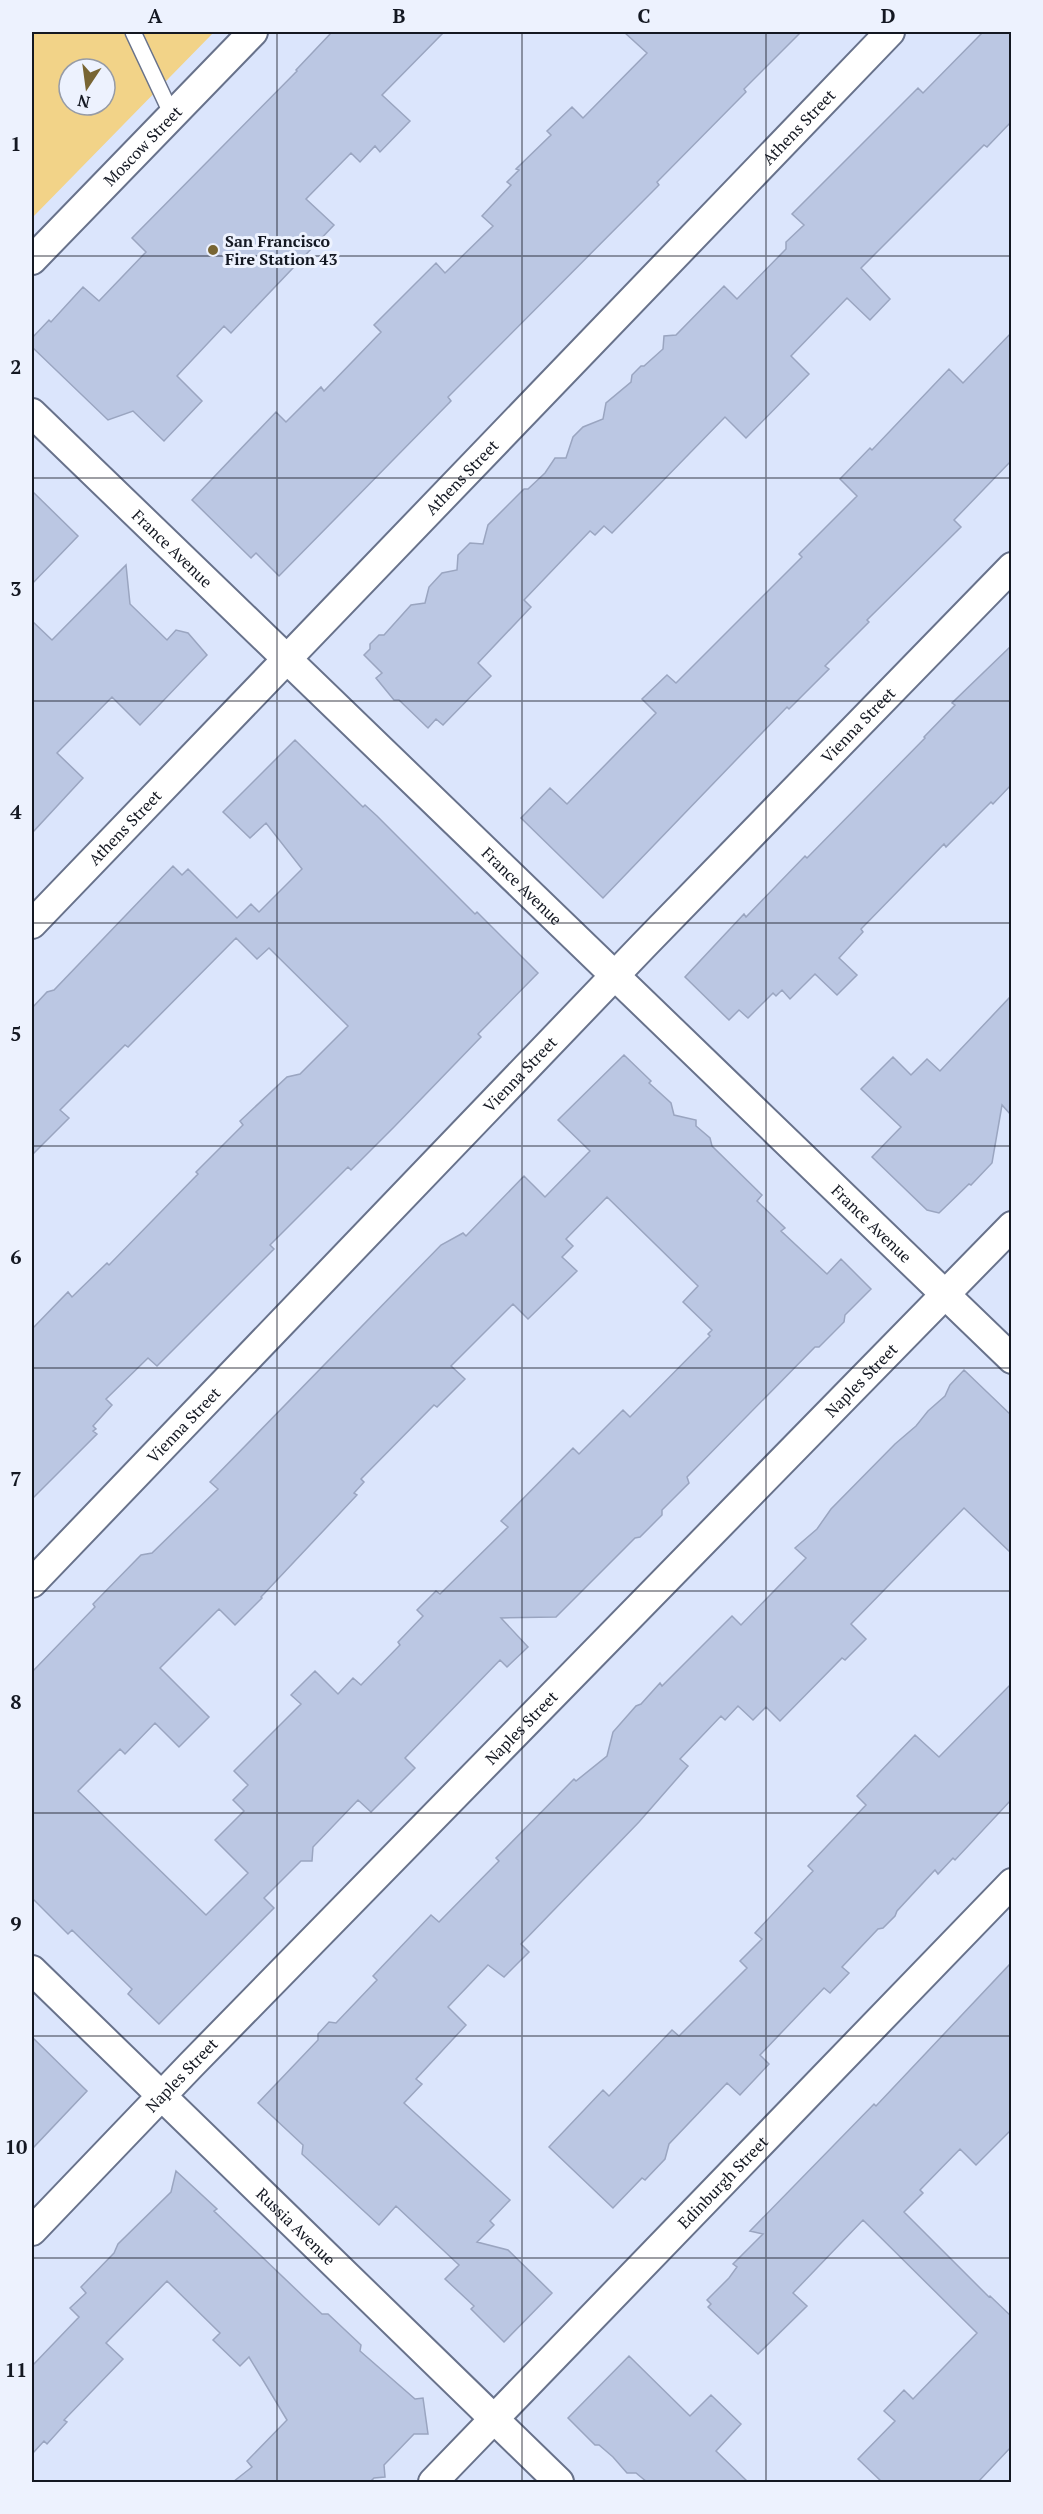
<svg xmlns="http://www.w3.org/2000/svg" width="1043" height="2514" viewBox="0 0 1043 2514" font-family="'PT Serif',serif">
<rect width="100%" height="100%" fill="#dbe5fc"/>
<path fill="#f2d388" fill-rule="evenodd" d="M32,32H214L32,218ZM69,69H105V105H69Z"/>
<path fill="#bbc7e3" stroke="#9aa5c0" stroke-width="1.5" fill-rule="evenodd" d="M332,32H444L382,95L410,121L380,152L375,146L360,162L351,153L306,199L334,225L231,333L224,326L177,376L202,401L164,441L133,411L108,420L32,347V338L49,320L51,322L83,287L99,301L146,252L132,238L297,71L296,70Z
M624,32H801L744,89L746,92L657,182L659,185L448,397L451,401L279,576L256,553L251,558L192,500L276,412L286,422L321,387L324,391L381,332L374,325L436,263L445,273L493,226L482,216L511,185L507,182L519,170L516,169L551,135L547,131L572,107L583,118L647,53Z
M983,32H1011V122L987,147L984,145L861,268L890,299L870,320L847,298L791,356L809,374L746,438L725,417L612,533L604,526L595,535L590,531L524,600L531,607L478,663L491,676L443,725L436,719L428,728L399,700H394L376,678L382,673L364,655L370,649V644L379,635H384L411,605L425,603L429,587L442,573L457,570L458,555L470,543L483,544L488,525L524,489H528L545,473L555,458H566L573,437L583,427L603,419L606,403L631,382L632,375L641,366H644L663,349L664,336L676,335L724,286L737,299L786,249V242L804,225L792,214L918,88L923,93Z
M1011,333V461L954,520L961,527L867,620L869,622L825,666L829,669L789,709L787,707L603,898L521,818L550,788L567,804L656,713L642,699L667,675L676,683L802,557L799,554L857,496L840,479L870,448L872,450L949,369L963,383Z
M32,491L78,536L32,584Z
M126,565L130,604L167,640L176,630L188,633L207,655L140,725L112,697L57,753L83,778L32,833V621L52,640Z
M1011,646V785L993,804L991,802L946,847L944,844L861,929L863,932L839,958L857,975L837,995L815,974L790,999L782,990L776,996L773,993L748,1018L739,1010L729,1020L685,977L744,914L746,917L805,856L807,858L925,738L924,737L955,705L952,703Z
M295,740L363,807L365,805L377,816L475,914L477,912L538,973L478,1034L481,1037L394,1127L351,1170L348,1167L270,1245L274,1249L157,1366L148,1358L106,1399L112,1405L93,1426L96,1429L93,1431L97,1434L32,1499V1329L68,1292L72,1297L107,1263L109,1265L198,1174L196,1172L243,1125L240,1121L287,1077L300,1074L348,1026L269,948L257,959L236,938L128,1047L125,1045L60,1110L69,1118L32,1155V1008L47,992L54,990L173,866L182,875L188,869L237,918L251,904L259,912L302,869L266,823L250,838L223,812Z
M1011,996V1115L1002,1105L992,1163L971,1185L969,1184L939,1213L927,1210L872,1157L901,1127L861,1089L893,1057L911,1075L927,1059L940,1071Z
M624,1055L651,1081L649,1083L671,1103L674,1115L696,1120V1126L710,1138L712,1146L762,1195L757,1201L785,1228L781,1231L827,1274L841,1259L871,1289L845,1315L844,1322L819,1347H815L687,1477L689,1483L662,1510V1515L640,1537L635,1538L556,1617L501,1618L528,1647L507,1667L500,1660L405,1758L415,1768L371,1812L358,1800L313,1847L312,1861H301L264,1898L274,1908L159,2024L128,1994L132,1989L72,1930L68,1934L32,1898V1672L95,1607L93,1604L141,1555L152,1553L218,1489L210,1482L441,1245L463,1233L466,1236L524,1176L545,1197L590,1151L558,1120ZM607,1197L698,1286L683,1302L712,1330L708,1334L710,1336L630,1417L623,1410L579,1454L573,1448L501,1521L508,1527L440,1594L436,1591L417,1610L423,1616L398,1642L400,1645L361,1685L353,1678L338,1694L315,1671L291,1695L301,1704L234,1771L248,1785L233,1800L244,1811L215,1840L248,1873L206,1915L78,1791L120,1749L125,1754L155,1723L179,1747L209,1717L160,1668L219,1609L235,1625L262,1598L261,1597L357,1495L354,1493L364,1482L361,1479L434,1405L437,1407L465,1379L451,1366L513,1304L528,1319L577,1271L562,1257L573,1246L566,1239Z
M964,1370L1011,1415V1553L964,1508L851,1624L866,1639L845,1660L842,1658L780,1721L766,1707L753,1720L738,1706L725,1720L721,1716L680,1759L688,1766L639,1822L521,1944L529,1952L504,1977L488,1965L448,2007L466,2025L416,2079L422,2084L404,2103L510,2200L490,2221L494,2225L477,2242L508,2250L552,2293L504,2342L471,2309L474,2306L445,2279L459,2265L396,2206L379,2225L302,2154L303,2145L258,2103L318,2040V2034L329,2022L336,2023L377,1980L373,1976L431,1915L439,1922L499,1861L496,1858L574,1779L576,1781L607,1756L613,1732L636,1706L641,1704L660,1683L662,1686L732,1616L741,1625L806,1558L795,1548L817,1529L831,1509L895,1444L916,1426L928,1411L945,1396L950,1385Z
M1011,1684V1800L955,1860L953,1858L938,1874L935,1870L897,1911L895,1916L883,1928L878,1929L842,1967L849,1973L830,1993L824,1988L760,2055L769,2064L740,2095L727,2083L669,2144L665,2159L645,2180L642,2178L613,2208L549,2147L603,2090L609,2096L672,2030L679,2036L747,1968L740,1961L762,1939L755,1933L813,1871L808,1866L866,1805L857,1796L915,1735L939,1757Z
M1011,1963V2130L976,2165L960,2149L920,2190L923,2193L904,2212L989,2297L990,2296L1011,2316V2447L978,2482H882L858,2459L895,2421L884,2411L904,2390L913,2399L977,2333L863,2220L793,2293L807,2306L758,2354L708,2307L711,2304L707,2300L729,2278L737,2267L733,2264L763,2234L750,2231L874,2104L876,2106Z
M32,2037L87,2091L32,2149Z
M176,2171L217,2209L214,2211L306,2299L322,2314H328L361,2345L360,2351L415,2399L423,2398L428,2434H414L384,2465L385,2477L374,2478L370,2482H233L252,2467L247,2461L287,2420L249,2357L240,2366L213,2340L220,2333L167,2281L106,2343L123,2359L64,2420L67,2422L47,2444L44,2441L32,2454V2366L79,2317L70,2308L86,2293L81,2287L114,2253L118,2244L171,2192Z
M629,2356L690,2416L711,2395L741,2424L716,2451L748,2482H647L636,2473H627L613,2457L599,2445H595L568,2418Z"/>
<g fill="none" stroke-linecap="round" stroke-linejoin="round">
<g stroke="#68728b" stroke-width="18">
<path id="service" d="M133,32L172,115"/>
</g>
<g stroke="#68728b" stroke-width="32">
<g id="minor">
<path id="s1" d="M32,260L253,32"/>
<path id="s2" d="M32,413L1012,1359"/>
<path id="s3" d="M32,924L890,32"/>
<path id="s4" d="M32,1583L644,945L1012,567"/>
<path id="s5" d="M32,1970L559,2482"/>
<path id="s6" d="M32,2231L191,2065L1012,1226"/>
<path id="s7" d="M433,2482L1012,1883"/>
</g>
</g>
<use href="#service" stroke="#fff" stroke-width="15"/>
<use href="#minor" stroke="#fff" stroke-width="28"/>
</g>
<path fill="none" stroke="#141822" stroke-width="1.5" stroke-opacity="0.55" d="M277,32V2482M522,32V2482M766,32V2482M32,256H1012M32,478H1012M32,701H1012M32,923H1012M32,1146H1012M32,1368H1012M32,1591H1012M32,1813H1012M32,2036H1012M32,2258H1012"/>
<circle fill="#786533" stroke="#edf2fe" stroke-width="2" cx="213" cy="250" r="6"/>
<g text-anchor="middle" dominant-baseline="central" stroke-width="6" stroke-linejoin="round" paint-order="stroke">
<g font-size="16" fill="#141822" stroke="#edf2fe">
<text stroke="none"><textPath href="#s3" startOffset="1106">Athens Street</textPath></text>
<text stroke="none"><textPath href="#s1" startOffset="159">Moscow Street</textPath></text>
<text stroke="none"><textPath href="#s3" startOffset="620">Athens Street</textPath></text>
<text stroke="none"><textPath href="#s2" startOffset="195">France Avenue</textPath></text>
<text stroke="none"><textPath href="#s4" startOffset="1191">Vienna Street</textPath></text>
<text stroke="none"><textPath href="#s3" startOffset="134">Athens Street</textPath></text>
<text stroke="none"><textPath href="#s2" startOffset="681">France Avenue</textPath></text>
<text stroke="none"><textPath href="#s4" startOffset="705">Vienna Street</textPath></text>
<text stroke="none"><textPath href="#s2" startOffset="1167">France Avenue</textPath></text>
<text stroke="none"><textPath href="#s6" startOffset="1188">Naples Street</textPath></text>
<text stroke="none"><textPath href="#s4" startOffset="219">Vienna Street</textPath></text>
<text stroke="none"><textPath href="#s6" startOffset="702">Naples Street</textPath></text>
<text stroke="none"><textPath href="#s6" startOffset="216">Naples Street</textPath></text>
<text stroke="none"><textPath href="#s7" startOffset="417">Edinburgh Street</textPath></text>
<text stroke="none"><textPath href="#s5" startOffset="368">Russia Avenue</textPath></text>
</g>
<g font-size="16" font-weight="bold" fill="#141822" stroke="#edf2fe" text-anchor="start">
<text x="225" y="241">San Francisco<tspan x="225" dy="18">Fire Station 43</tspan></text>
</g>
</g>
<rect width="1043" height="2514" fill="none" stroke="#edf2fe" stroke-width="66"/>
<g transform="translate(87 87) rotate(193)"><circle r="28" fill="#edf2fe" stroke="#969ba6" stroke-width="1.5"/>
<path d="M0-4.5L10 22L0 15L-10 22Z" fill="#786533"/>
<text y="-9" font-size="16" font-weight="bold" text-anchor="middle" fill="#141822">N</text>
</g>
<rect x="33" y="33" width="977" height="2448" fill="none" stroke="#141822" stroke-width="2"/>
<g font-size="20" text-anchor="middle" font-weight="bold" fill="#141822">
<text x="155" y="23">A</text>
<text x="399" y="23">B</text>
<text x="644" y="23">C</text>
<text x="888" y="23">D</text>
<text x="16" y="151">1</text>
<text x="16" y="374">2</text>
<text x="16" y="596">3</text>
<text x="16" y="819">4</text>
<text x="16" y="1041">5</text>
<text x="16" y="1264">6</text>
<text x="16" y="1486">7</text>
<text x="16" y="1709">8</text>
<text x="16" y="1931">9</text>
<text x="16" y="2154">10</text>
<text x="16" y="2377">11</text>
</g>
</svg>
